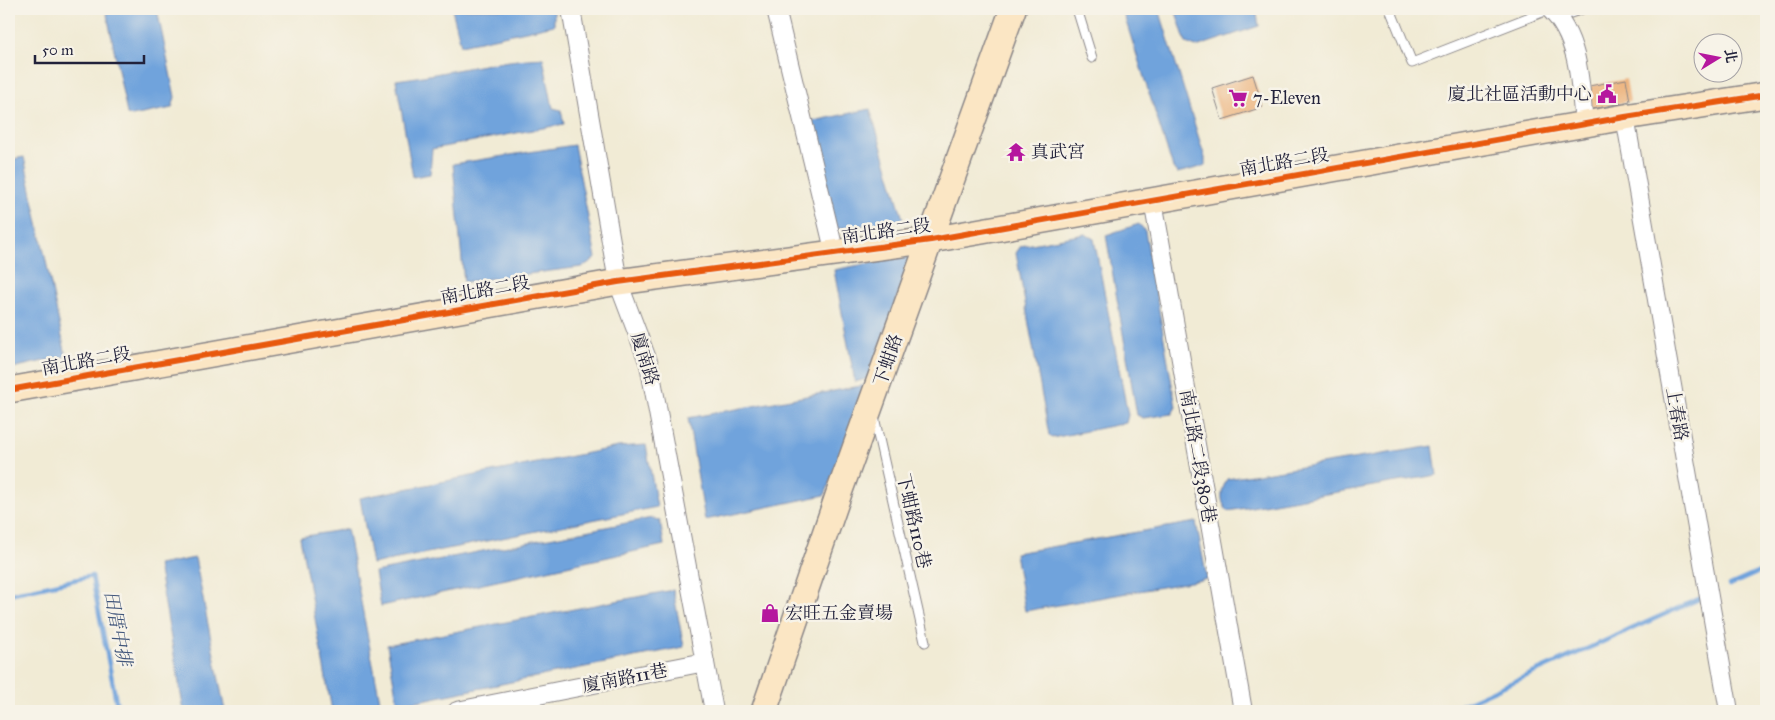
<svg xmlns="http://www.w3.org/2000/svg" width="1775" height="720" viewBox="0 0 1775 720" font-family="'IM FELL Great Primer','Noto Serif TC',serif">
<rect width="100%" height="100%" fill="#f7f3e8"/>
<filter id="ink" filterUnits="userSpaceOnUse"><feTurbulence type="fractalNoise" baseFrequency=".02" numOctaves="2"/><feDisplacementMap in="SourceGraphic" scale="10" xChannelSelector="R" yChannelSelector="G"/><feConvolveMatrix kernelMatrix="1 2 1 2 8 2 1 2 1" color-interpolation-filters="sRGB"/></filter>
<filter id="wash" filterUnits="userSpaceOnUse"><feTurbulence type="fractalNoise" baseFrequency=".0096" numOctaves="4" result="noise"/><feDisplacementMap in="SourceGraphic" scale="20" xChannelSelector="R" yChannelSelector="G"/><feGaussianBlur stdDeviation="1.12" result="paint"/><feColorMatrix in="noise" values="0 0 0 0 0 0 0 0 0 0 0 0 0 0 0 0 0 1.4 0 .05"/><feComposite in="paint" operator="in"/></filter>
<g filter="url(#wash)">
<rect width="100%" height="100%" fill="#f1ebd5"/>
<path fill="#70a3dc" stroke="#49628c" d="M106,9H157L175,97L172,108L132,116L127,114Z
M452,9H554V25L461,45Z
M1122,9H1159L1205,158V166L1177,173L1173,168Z
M1175,9H1256L1259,26L1196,47L1186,43Z
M543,58L553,108L561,110L564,124L432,149L430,174L413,177L396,80C446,74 493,60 543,58Z
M870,109L903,219L835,229L809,122Z
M574,145L596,258L582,267L464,282L453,164Z
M24,157L66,356L12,368L9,354V160Z
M1139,224L1145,231L1176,407L1172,414L1143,418L1137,415L1106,235Z
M1085,234L1094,239L1128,415L1126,423L1052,438L1049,435L1016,253L1021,246Z
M912,255L869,378L855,382L834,270Z
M866,385L825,495L705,520L688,418Z
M646,445L657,507L372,564L360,498L618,447Z
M1433,446L1437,475L1228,511C1219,502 1221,490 1227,479Z
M652,518L660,521L664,545L381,606L375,572Z
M1196,522L1207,579L1025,611L1015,553Z
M347,529L381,706L332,711L300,537Z
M195,558L225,711H184L158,565Z
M673,590L684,647L398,705L387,645Z"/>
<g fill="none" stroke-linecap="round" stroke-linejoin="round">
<path stroke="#70a3dc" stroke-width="4.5" d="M1730,585L1766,569
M9,594L92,576L118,711
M1448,711L1701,598"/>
</g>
<g id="blocks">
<path fill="#edb47e" d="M1253,75L1263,107L1222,120L1212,88Z
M1626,79L1630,101L1589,110L1584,87Z"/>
</g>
</g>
<g filter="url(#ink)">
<use href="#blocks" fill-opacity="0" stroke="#8a8688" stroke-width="1"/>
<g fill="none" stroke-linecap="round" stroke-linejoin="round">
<g stroke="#8a8688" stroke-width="11">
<path id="lane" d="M1077,9L1092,58
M1390,9L1412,63L1550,9
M1559,17L1582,9
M874,417L925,642"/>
</g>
<g stroke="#8a8688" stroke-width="20">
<path id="street" d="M571,9L618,282L649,364L714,711
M776,9L835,254
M1550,9C1580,38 1580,84 1584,124
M1625,117L1729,711
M1153,201L1243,711
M457,711L705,662"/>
</g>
<g stroke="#8a8688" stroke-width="28">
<path id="secondary" d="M9,390L618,282L931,240L1625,117L1766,95
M764,711L839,493L1013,9"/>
</g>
<use href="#lane" stroke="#fff" stroke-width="9"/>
<use href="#street" stroke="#fff" stroke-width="18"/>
<use href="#secondary" stroke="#fbe6c4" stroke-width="25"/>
<g stroke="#f7f3e8" stroke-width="9">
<path id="cycleway" d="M9,390L618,282L931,240L1625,117L1766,95"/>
</g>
<use href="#cycleway" stroke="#e8590c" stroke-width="6"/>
</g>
</g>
<defs>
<g id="civic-bare" transform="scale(1.5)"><path d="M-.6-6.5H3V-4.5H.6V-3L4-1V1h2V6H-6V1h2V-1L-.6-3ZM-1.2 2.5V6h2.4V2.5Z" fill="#b5179e" stroke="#f7f3e8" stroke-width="2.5" paint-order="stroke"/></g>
<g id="supermarket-bare" transform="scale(1.5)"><path d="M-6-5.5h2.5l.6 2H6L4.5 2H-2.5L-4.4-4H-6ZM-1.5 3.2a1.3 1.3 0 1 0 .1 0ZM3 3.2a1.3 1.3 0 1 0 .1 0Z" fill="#b5179e" stroke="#f7f3e8" stroke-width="2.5" paint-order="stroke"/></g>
<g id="temple-bare" transform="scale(1.5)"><path d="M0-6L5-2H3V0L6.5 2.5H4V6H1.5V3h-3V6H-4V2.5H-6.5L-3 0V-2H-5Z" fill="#b5179e" stroke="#f7f3e8" stroke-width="2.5" paint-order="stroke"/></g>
<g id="shop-bare" transform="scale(1.5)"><path d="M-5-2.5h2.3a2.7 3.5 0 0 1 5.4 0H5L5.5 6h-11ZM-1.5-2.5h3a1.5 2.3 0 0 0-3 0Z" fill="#b5179e" stroke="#f7f3e8" stroke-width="2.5" paint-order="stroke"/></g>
</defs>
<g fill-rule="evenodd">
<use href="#civic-bare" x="1607" y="94"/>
<use href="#supermarket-bare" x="1238" y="98"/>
<use href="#temple-bare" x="1016" y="152"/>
<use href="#shop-bare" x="770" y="613"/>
</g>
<g text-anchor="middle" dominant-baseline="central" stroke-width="5" stroke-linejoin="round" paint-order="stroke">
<g font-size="18" fill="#22223b" stroke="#f7f3e8" text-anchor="start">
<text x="1592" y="94" text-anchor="end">廈北社區活動中心</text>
<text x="1253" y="98">7-Eleven</text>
<text x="1031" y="152">真武宮</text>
<text x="785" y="613">宏旺五金賣場</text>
</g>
<g font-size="18" fill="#22223b" stroke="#f7f3e8">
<text transform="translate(1284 162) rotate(-10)">南北路二段</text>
<text transform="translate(886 231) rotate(-8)">南北路二段</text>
<text transform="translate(485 290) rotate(-10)">南北路二段</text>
<text transform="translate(645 359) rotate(73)">廈南路</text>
<text transform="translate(888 360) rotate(-71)">下蚶路</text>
<text transform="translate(86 361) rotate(-10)">南北路二段</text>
<text transform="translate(1677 414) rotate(80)">上春路</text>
<text transform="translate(1198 456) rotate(80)">南北路二段380巷</text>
<text transform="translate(914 521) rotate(77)">下蚶路110巷</text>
<text transform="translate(625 678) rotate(-11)">廈南路11巷</text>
</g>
<g font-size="19" font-style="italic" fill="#41567b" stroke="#f7f3e8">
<text transform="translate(118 628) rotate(79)">田厝中排</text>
</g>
</g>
<rect width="1775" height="720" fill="none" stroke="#f7f3e8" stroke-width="30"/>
<g transform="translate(1718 58) rotate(80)"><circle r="24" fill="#f7f3e8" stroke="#a29fa3"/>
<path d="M0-4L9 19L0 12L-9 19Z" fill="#b5179e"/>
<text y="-8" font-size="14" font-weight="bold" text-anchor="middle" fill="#22223b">北</text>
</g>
<path d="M35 55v8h109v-8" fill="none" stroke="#22223b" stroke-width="2.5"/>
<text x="42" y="55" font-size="15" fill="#22223b" stroke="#f7f3e8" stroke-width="4" paint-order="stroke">50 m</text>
</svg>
